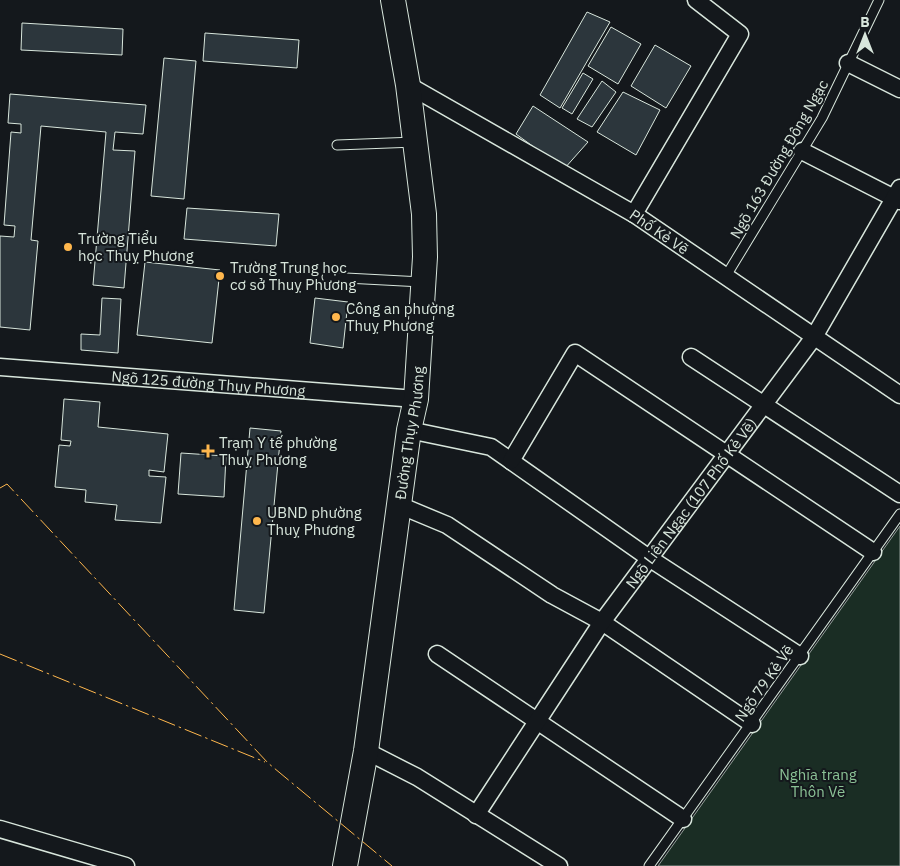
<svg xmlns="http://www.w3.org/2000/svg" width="900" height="866" viewBox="0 0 900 866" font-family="'IBM Plex Sans',sans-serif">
<rect width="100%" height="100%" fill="#14181c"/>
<path fill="#1a2d24" stroke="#939e99" d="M900,526V866H658Z"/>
<path fill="#2c363c" stroke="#d8e6dc" d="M587,12L610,22L560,108L540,95Z
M22,23L123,29L122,55L21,50Z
M611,27L641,44L618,84L588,66Z
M205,33L299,40L297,68L203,61Z
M655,45L691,66L666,108L631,86Z
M164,58L196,61L184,199L151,196Z
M583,73L593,79L572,114L562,108Z
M602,81L616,92L592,127L577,119Z
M623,92L660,110L636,155L597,132Z
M10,94L146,105L143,134L115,132L113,150L135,151L124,288L93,285L106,132L41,126L31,240L38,241L30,330L0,327V236L14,237L15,226L4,225L11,132L21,133V124L8,123Z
M533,106L588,142L564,169L516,134Z
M187,208L279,214L276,246L184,239Z
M145,262L220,270L212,343L137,335Z
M102,298L121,299L118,353L81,350V334L100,335Z
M315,298L348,302L343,348L310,343Z
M64,399L100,402L98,427L168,434L164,472L149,470V476L166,477L161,523L115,520L117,505L85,502L86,490L55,487L59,445L70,446L71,441L61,440Z
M250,428L281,431L264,613L234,610Z
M181,453L226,456L224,497L178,494Z"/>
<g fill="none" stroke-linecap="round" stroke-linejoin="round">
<g stroke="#d8e6dc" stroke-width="11">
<path id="service" d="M337,145L415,142
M726,276L822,118L879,0
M327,277L422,282
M649,866L900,514"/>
</g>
<g stroke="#d8e6dc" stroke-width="19">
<g id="minor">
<path d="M848,63L900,89"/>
<path id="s1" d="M408,85L634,214L900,395"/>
<path d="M802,151L900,201"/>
<path d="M634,214L740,34L696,0"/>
<path d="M691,357L900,494"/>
<path id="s2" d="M0,367L416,399"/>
<path d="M409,430L491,447L649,558L800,656"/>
<path d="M511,461L575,353L873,552"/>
<path d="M399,505L447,525L552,595L602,622L752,724"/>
<path d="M437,654L683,819"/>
<path d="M366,751L417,777L559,866"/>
<path id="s3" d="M476,815L602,622L814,337L900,188"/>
<path d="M0,829L126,866"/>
</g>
</g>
<g stroke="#d8e6dc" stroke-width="26">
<g id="secondary">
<path id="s4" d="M345,866L366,751L409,430L416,399L425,257L424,214L408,85L393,0"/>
</g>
</g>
<use href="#service" stroke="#14181c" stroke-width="9"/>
<use href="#minor" stroke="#14181c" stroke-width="16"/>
<use href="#secondary" stroke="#14181c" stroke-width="24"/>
<path stroke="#ffb74d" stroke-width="1" stroke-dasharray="18 4 2.5 4" stroke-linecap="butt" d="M0,488L7,484L268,763L392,866
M0,654L265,762"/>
</g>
<g fill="#ffb74d" stroke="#14181c" stroke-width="2">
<circle cx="68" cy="247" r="5"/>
<circle cx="220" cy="276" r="5"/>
<circle cx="336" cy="317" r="5"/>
<path d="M205.5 443.5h5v5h5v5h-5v5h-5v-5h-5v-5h5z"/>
<circle cx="257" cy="521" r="5"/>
</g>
<g text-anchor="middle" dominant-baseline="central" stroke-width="4" stroke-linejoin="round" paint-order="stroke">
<g font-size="15" fill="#d8e6dc" stroke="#14181c">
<text transform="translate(779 159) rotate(-60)">Ngõ 163 Đường Đông Ngạc</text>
<text stroke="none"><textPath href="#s1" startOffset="291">Phố Kẻ Vẽ</textPath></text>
<text stroke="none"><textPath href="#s2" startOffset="209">Ngõ 125 đường Thụy Phương</textPath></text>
<text stroke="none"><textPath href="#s4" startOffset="438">Đường Thụy Phương</textPath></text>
<text stroke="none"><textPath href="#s3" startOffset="379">Ngõ Liên Ngạc (107 Phố Kẻ Vẽ)</textPath></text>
<text transform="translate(764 683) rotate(-55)">Ngõ 79 Kẻ Vẽ</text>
</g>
<g font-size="15" fill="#d8e6dc" stroke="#14181c" text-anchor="start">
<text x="78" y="238">Trường Tiểu<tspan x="78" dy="17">học Thuỵ Phương</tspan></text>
<text x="230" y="267">Trường Trung học<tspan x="230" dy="17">cơ sở Thuỵ Phương</tspan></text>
<text x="346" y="308">Công an phường<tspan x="346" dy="17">Thuỵ Phương</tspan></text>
<text x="219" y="442">Trạm Y tế phường<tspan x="219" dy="17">Thuỵ Phương</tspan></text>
<text x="267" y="512">UBND phường<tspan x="267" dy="17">Thuỵ Phương</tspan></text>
</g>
<g font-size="15" fill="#8ac095" stroke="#14181c">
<text x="818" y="774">Nghĩa trang<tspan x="818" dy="17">Thôn Vẽ</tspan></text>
</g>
</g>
<g transform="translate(865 35)" stroke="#14181c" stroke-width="4" paint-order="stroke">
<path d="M0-4L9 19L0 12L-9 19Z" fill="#d8e6dc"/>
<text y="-8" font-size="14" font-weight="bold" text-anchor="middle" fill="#d8e6dc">B</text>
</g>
</svg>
